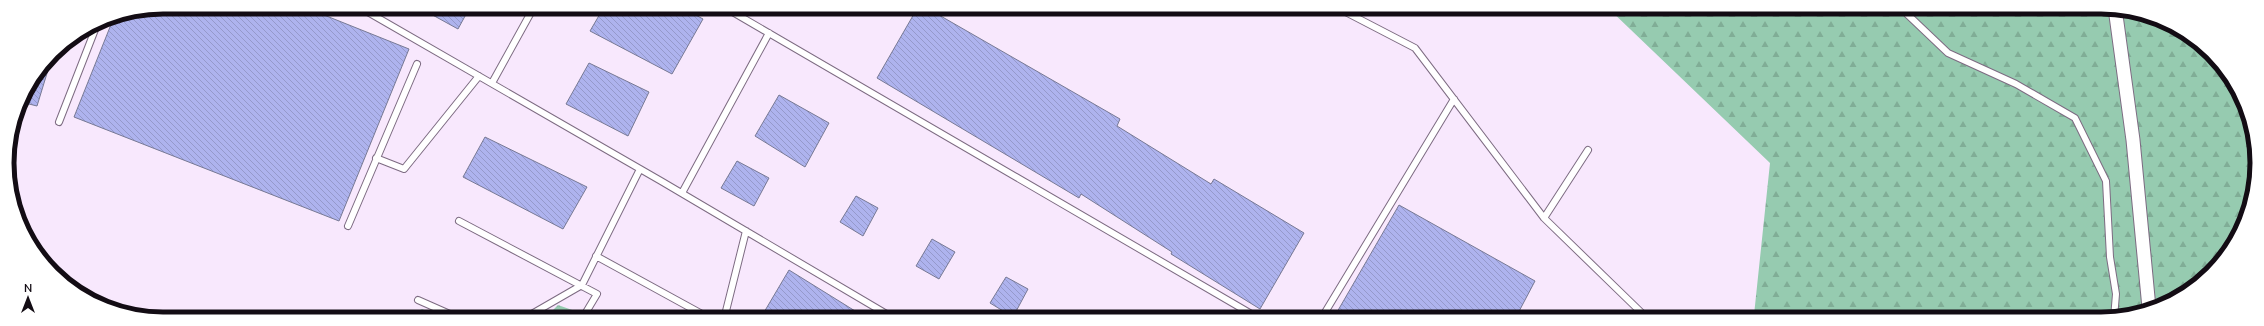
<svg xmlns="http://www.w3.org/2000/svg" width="2264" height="326" viewBox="0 0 2264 326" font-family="'Nunito Sans',sans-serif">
<defs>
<pattern id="grass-tufts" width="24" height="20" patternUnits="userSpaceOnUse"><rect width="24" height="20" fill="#96cbb0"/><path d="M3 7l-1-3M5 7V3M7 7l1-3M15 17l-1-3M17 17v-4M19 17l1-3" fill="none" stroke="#80ad96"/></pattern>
<pattern id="forest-firs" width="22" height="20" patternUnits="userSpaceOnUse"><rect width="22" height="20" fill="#96cbb0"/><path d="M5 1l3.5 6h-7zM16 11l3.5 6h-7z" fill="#80ad96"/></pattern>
<pattern id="building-back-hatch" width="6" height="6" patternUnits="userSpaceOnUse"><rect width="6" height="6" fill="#aeb3ee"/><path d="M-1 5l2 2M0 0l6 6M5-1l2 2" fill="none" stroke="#9599cb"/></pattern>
</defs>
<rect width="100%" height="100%" fill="#f8e8fd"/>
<path fill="url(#grass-tufts)" d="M558,305L575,311L571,319H544Z
M422,309L445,319H410L413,314Z"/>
<path fill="url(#forest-firs)" d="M1607,7H2111L2170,23L2218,60L2249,113L2257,173L2241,232L2211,273L2170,303L2111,319H1756L1754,315L1770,163Z"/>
<path fill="url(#building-back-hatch)" stroke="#777994" d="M163,7H304L409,49L339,221L74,117L114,17Z
M418,7H470L458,29Z
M604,7H681L703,19L672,74L590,31Z
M918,7H925L1120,119L1117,126L1211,184L1214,179L1304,233L1260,309L1171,254L1172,252L1081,194L1079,198L877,78Z
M50,56L52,57L37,106L21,102L23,94Z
M589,63L649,92L628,136L566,104Z
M779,95L829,123L805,167L755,136Z
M485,137L587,187L563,229L463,177Z
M737,161L769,178L754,206L721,188Z
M856,196L878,208L863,236L840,222Z
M1399,205L1535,281L1515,319H1333Z
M932,239L955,252L939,279L916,266Z
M789,270L868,319H760Z
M1006,277L1028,289L1013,317L990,303Z"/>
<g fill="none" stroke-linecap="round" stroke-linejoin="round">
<g stroke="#7d6b82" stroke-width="8">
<path id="lane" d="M359,7L661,181L895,319
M724,7L1260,319
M1336,7L1415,48L1544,218L1648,319
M1904,7L1907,14L1948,53L2016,84L2075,118L2106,181L2110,257L2116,294L2114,318
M492,83L534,7
M59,122L98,22
M376,158L404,169L479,76
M682,193L769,33
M1544,218L1588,150
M459,221L597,294L582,319
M348,226L417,64
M596,256L711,319
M418,300L461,319
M523,319L582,285L640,169
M724,319L746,231
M1321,319L1454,99"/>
</g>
<g stroke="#7d6b82" stroke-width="15">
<path id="street" d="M2115,8L2133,140L2149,308"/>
</g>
<use href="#lane" stroke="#fff" stroke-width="6"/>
<use href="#street" stroke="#fff" stroke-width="13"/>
</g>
<path d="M0 0H2264V326H0ZM163 14H2101A149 149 0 0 1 2250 163V163A149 149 0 0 1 2101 312H163A149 149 0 0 1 14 163V163A149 149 0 0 1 163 14Z" fill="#fff" fill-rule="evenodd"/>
<path fill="none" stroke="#130c14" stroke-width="5" d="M163 14H2101A149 149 0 0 1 2250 163V163A149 149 0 0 1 2101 312H163A149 149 0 0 1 14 163V163A149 149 0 0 1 163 14Z"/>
<g transform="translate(28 298)" stroke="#ffffff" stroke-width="3" paint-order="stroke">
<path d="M0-3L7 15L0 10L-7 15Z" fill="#130c14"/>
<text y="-6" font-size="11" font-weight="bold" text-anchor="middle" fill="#130c14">N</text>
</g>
</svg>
